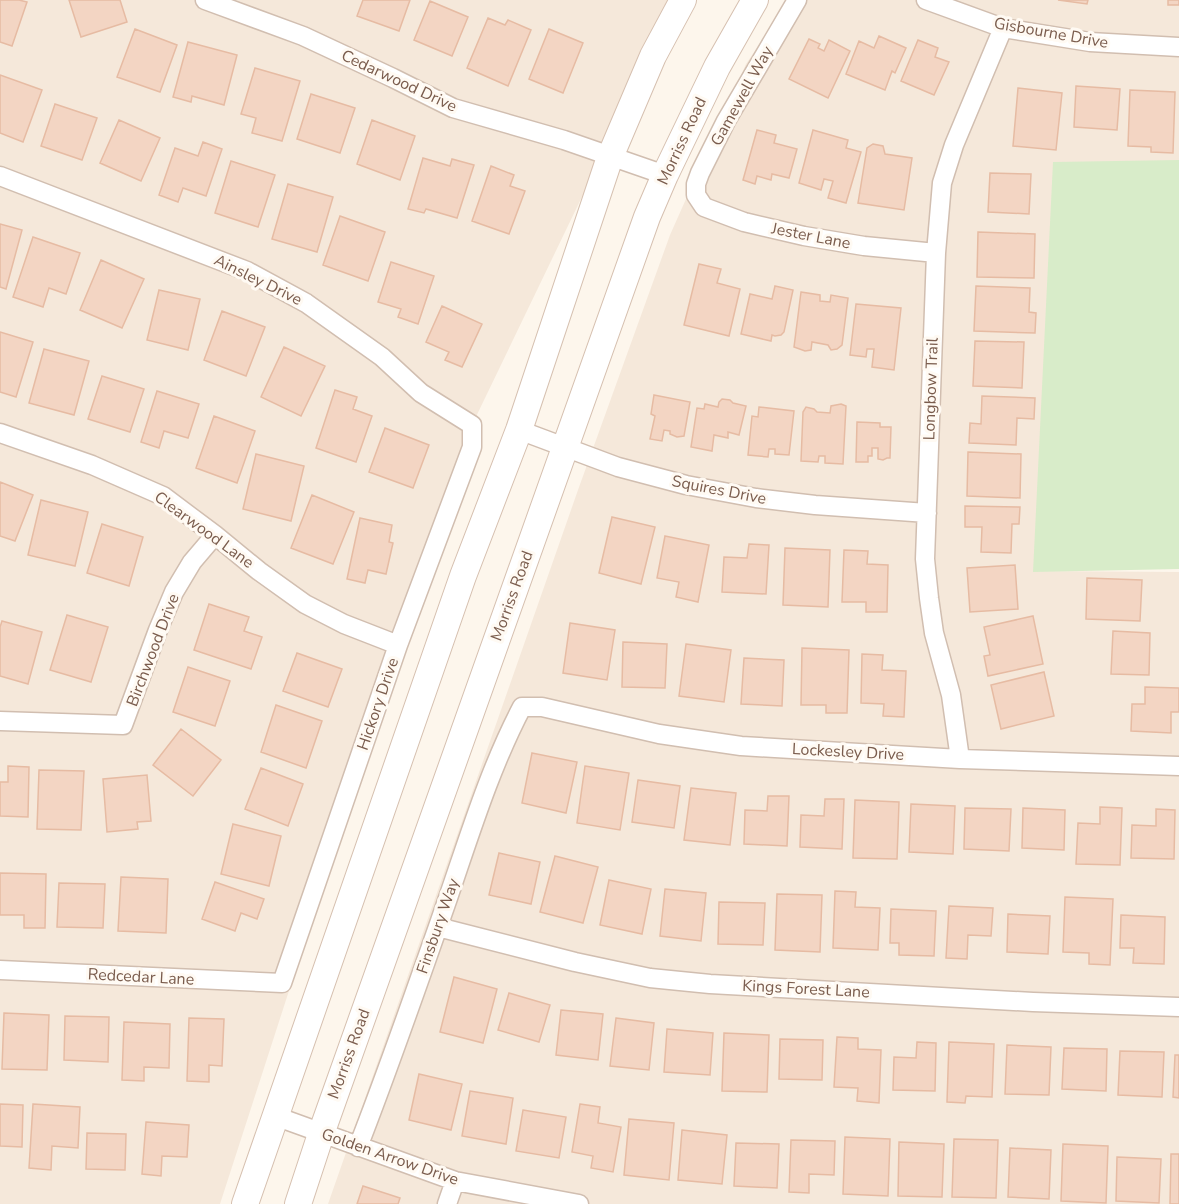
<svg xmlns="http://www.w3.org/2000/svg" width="1179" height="1204" viewBox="0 0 1179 1204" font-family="'Nunito Sans',sans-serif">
<rect width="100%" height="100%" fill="#fdf6ec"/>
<path fill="#f5e8da" d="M0,0H671L592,176L472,425L220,1204H0Z
M790,0H1179V167L1040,571L1179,572V1204H328L578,490L670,235L746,64Z"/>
<path fill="#d8ecc9" d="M1179,160V569L1033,572L1053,162Z"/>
<path fill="#f3d5c3" stroke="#e6bba3" stroke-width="1.5" d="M0,0H19L27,2L12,46L0,42Z
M69,0H120L127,22L81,37Z
M363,0H410L399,31L357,16Z
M1058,0H1088L1087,4Z
M1168,0H1179V5H1168Z
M430,1L468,17L452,56L414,40Z
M488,18L505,25L508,20L531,30L508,86L467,68Z
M135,29L177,45L160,92L117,77Z
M549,29L583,43L563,93L529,79Z
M879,36L906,48L895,73L892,71L885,90L846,74L859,41L874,48Z
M809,39L820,44L818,48L824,51L829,40L850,51L828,98L789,79Z
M918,40L938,48L935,57L949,62L934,95L901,81Z
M188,42L237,55L224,105L192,96L191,102L173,97Z
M255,68L300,81L282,141L252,133L256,118L241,114Z
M0,75L42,90L23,142L0,133Z
M1076,86L1120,89L1117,130L1074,127Z
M1018,88L1062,93L1056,150L1013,146Z
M1130,90L1175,92L1173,153L1151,152V147L1128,146Z
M311,94L355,108L340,153L297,139Z
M55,104L97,118L82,160L41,146Z
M119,120L160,138L141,181L100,163Z
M372,120L415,136L400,180L357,164Z
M757,130L776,135L774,143L797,149L789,178L772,174L771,180L757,176L755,184L743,180Z
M813,130L848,140L846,148L861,152L846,203L828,198L833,181L824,179L821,190L799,183Z
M203,142L222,149L206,196L183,188L178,202L159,195L175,148L198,156Z
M873,144L883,146L885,154L912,158L904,210L858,203L867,148Z
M423,158L450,166L452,159L474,165L457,218L426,209L424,213L408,209Z
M231,161L275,175L258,227L215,213Z
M491,166L514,175L510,186L525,191L509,234L472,221Z
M990,173L1031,174L1029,214L988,212Z
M288,184L333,197L317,252L272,239Z
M340,216L385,232L368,281L323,265Z
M0,224L22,230L6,289L0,287Z
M978,232L1035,234L1034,278L977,277Z
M33,237L80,253L66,294L49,288L43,307L13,297Z
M101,260L144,279L122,328L80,310Z
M391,262L434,276L418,324L398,317L401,309L378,302Z
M699,264L721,269L717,283L740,289L729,336L684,325Z
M775,286L793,290L784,332L781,335L775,336L772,335L771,341L741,334L750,294L772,299Z
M976,286L1030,288L1029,312L1036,313L1035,333L974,331Z
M159,290L200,299L188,350L147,340Z
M801,292L820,295V301L830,302L831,295L848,298L842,345L837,349L831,350L828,345L812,342L811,350L805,351L794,347Z
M856,304L901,308L894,370L872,367L874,349H867L866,357L850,355Z
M442,306L482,324L462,367L445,360L449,352L426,342Z
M222,311L265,327L246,376L204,360Z
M0,332L33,342L16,397L0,392Z
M975,341L1024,342L1022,388L973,386Z
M284,347L325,366L301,416L261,397Z
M44,349L89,361L74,415L29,403Z
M102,376L144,389L130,432L88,419Z
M335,390L357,397L353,409L372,416L356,462L316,448Z
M157,391L199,404L188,438L164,431L159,448L141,442Z
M654,395L690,402L684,436L677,437L670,434V431L664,430L662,441L650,439L655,416L651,414Z
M982,396L1035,398L1034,419L1017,418L1016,445L969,443L970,423L981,424Z
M722,399L730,400L733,403L746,406L739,435L728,432V438L714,435L712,451L691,447L697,408L704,409L705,404L718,407L719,402Z
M841,404L846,406L843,464L825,463V456H819L818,462L801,461L803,412L806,407L814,409L817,412L830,413L831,406Z
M759,407L794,411L789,455L775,454V449H769L768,457L748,455L752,416L758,417Z
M214,416L255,431L237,483L196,468Z
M857,422L880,423V427H891L890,458H887L883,460L878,459V448H872V456H868V462H856Z
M385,428L429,445L413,488L369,472Z
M968,452L1021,454L1020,498L967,496Z
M256,454L304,466L291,521L243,509Z
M0,482L33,495L15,541L0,536Z
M312,495L354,512L333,564L291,548Z
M41,500L88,512L75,566L28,555Z
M965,506L1020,507L1019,524H1012L1011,553L981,552L982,527H965Z
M612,517L655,527L641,584L599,573Z
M360,518L392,525L389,542L393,543L386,574L368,570L365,583L347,579Z
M102,524L143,537L129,586L87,573Z
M665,536L709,545L698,602L676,597L679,582L657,578Z
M749,544L769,545L766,594L722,592L724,557L747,558Z
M785,548L830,550L828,607L783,605Z
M844,550L868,551L867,564L888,565L887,612H866V602H842Z
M1015,565L1018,609L970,612L967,568Z
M1087,578L1142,580L1140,621L1086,619Z
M209,604L249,617L244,631L262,637L251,669L194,650Z
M67,615L108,627L91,682L50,670Z
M1033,616L1043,664L988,676L984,656L990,655L984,627Z
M2,621L42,632L28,684L0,676V627Z
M570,623L615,630L607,680L563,673Z
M1113,631L1150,633L1149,675L1111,674Z
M623,642L667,644L665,688L622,687Z
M686,644L731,650L724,702L679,696Z
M802,648L849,650L847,713H826V705H801Z
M297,653L342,669L328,707L283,691Z
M862,654L883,655L882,670L906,671L904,717L883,716L884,704L861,703Z
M744,658L784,660L782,706L741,704Z
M188,667L230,681L215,726L173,712Z
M1044,672L1054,716L1001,729L991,685Z
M1145,687L1179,688V712H1171V733L1131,731L1132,704H1145Z
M276,705L322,721L306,768L261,752Z
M181,729L221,760L193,796L153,765Z
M532,753L577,762L566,813L522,803Z
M8,766L29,767L28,817L0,816V782H8Z
M585,766L629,773L620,830L577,823Z
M261,768L303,784L288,826L245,809Z
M39,770L84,771L81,830L37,829Z
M147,775L151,821L137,822L138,829L107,832L103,779Z
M638,780L680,786L674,828L632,822Z
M691,788L736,793L730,845L684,840Z
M768,796H789L787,846L744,844L745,810L767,811Z
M825,799H844L842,849L800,847L801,815L824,816Z
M855,800L899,802L897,859L853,858Z
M911,804L955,806L953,854L909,852Z
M1100,807L1122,808L1120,865L1076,864L1078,823L1100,824Z
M965,808L1011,809L1009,851L964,849Z
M1023,808L1065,810L1064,850L1022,848Z
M1156,809L1175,810L1174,859L1131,858L1132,825L1156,826Z
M233,824L281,836L269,886L221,874Z
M499,853L540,862L531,904L489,895Z
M555,856L598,867L583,923L540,912Z
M0,873L46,874L45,928H24V915H0Z
M121,877L168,879L166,933L118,931Z
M609,880L651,889L642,934L600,925Z
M215,882L264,899L257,919L241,913L235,931L202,919Z
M59,883L105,884L103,928L57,927Z
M665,889L706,893L701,941L660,936Z
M835,891L856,892L855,907L880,908L878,950L833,948Z
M777,894L822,895L820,952L775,950Z
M1065,897L1113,899L1110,965L1089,964V953L1063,952Z
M719,902L765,903L763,945L718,944Z
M949,906L993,908L991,936L968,935L967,959L946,958Z
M891,909L936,911L934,956L899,955V943H890Z
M1008,914L1050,916L1048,954L1007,952Z
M1121,915L1165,917L1164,964L1133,963L1134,948H1120Z
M454,977L497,989L483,1043L440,1032Z
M509,993L550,1005L539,1042L498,1030Z
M561,1010L603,1014L598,1060L556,1055Z
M4,1013L49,1015L47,1070L2,1069Z
M65,1016L109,1017L108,1062L64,1060Z
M189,1018L224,1019L222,1066L209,1065V1082L187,1081Z
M616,1018L654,1023L649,1070L610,1066Z
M124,1022L170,1024L169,1068L144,1067V1081L122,1080Z
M667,1029L713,1033L710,1075L664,1072Z
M724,1033L769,1035L767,1092L722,1091Z
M837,1037L858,1038V1049L881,1050L879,1103L857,1101L858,1088L834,1087Z
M780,1039L823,1040L822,1080L779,1079Z
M917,1042L936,1043L935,1091L893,1090L894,1057L916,1058Z
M949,1042L994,1044L992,1097L966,1096L965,1103L947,1102Z
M1007,1045L1051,1047L1049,1095L1005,1094Z
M1064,1048L1107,1049L1106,1091L1062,1089Z
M1120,1051L1164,1052L1162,1097L1118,1095Z
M1175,1055H1179V1098L1173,1097Z
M419,1074L462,1084L451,1130L409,1120Z
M470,1091L513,1098L506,1144L462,1136Z
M0,1104L23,1105L22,1147L0,1146Z
M33,1104L80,1107L78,1148L52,1146L51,1170L29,1168Z
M580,1104L600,1107L598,1123L621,1127L613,1172L591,1168L593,1156L572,1152Z
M523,1110L566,1117L559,1158L516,1151Z
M629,1119L674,1123L669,1180L624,1175Z
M146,1122L189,1125L187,1157L162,1156L161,1176L142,1174Z
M682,1130L727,1135L722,1184L678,1180Z
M87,1133L126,1134L125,1170L86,1169Z
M845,1137L890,1139L888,1196L843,1194Z
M954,1139L998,1140L996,1198L952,1197Z
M791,1140L835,1141L834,1175L809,1174V1193L789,1192Z
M899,1142L944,1144L942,1197L898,1196Z
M736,1143L779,1144L777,1188L734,1186Z
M1063,1144L1108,1146L1106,1203L1061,1201Z
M1010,1148L1051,1150L1049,1199L1008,1197Z
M1171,1154H1179V1204H1170Z
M1117,1157L1161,1159L1159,1203L1116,1201Z
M363,1186L400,1198L398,1204H357Z"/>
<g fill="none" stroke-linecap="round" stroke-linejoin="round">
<g stroke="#d1beb0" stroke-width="21">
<path id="street" d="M205,0L303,36L393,78L453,108L564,140L665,175
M797,0L726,121L700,173L696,184V195L704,207L744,222L804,236L864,246L936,253
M926,0L1003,28L1090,42L1179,47
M0,176L247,271L306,303L382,357L421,393L472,425V447L398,645L282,983L0,970
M519,430L618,467L686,485L756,498L815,505L927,513
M0,433L92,465L163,496L215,535L259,571L305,604L344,624L398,645
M0,721L123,725L158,630L174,592L192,562L215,535
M960,759L951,695L934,633L929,598L925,559L936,253L942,183L954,145L1003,28
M438,927L575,962L650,978L710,984L1033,1002L1179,1007
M275,1116L455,1181L579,1204
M358,1147C390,1065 419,981 448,898C470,834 490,768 522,707H542L659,734L741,746L960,759L1179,766
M447,1204L455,1181"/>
</g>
<g stroke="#d6c0b0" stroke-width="28">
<path id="secondary" d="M245,1204L463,576L519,430L610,157L653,56L683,0
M298,1204L321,1134L647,217L665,175L717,67L755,0"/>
</g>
<use href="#street" stroke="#fff" stroke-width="18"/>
<use href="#secondary" stroke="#fff" stroke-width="26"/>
</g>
<g text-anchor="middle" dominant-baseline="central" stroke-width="6" stroke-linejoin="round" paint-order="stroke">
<g font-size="16" fill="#7a5c4d" stroke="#fffaf3">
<text transform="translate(1051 33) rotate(10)">Gisbourne Drive</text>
<text transform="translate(399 81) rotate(25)">Cedarwood Drive</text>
<text transform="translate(742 96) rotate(-61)">Gamewell Way</text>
<text transform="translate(682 141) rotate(-65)">Morriss Road</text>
<text transform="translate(811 236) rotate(11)">Jester Lane</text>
<text transform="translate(258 280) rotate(26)">Ainsley Drive</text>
<text transform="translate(931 389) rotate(-88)">Longbow Trail</text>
<text transform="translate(719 490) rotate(11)">Squires Drive</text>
<text transform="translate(204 530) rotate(36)">Clearwood Lane</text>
<text transform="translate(512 596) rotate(-70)">Morriss Road</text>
<text transform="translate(153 650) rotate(-69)">Birchwood Drive</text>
<text transform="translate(378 704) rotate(-71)">Hickory Drive</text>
<text transform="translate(848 752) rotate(3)">Lockesley Drive</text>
<text transform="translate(438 926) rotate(-71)">Finsbury Way</text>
<text transform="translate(141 977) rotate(3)">Redcedar Lane</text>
<text transform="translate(806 989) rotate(3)">Kings Forest Lane</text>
<text transform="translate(349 1054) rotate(-70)">Morriss Road</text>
<text transform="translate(390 1157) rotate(19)">Golden Arrow Drive</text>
</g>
</g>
</svg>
